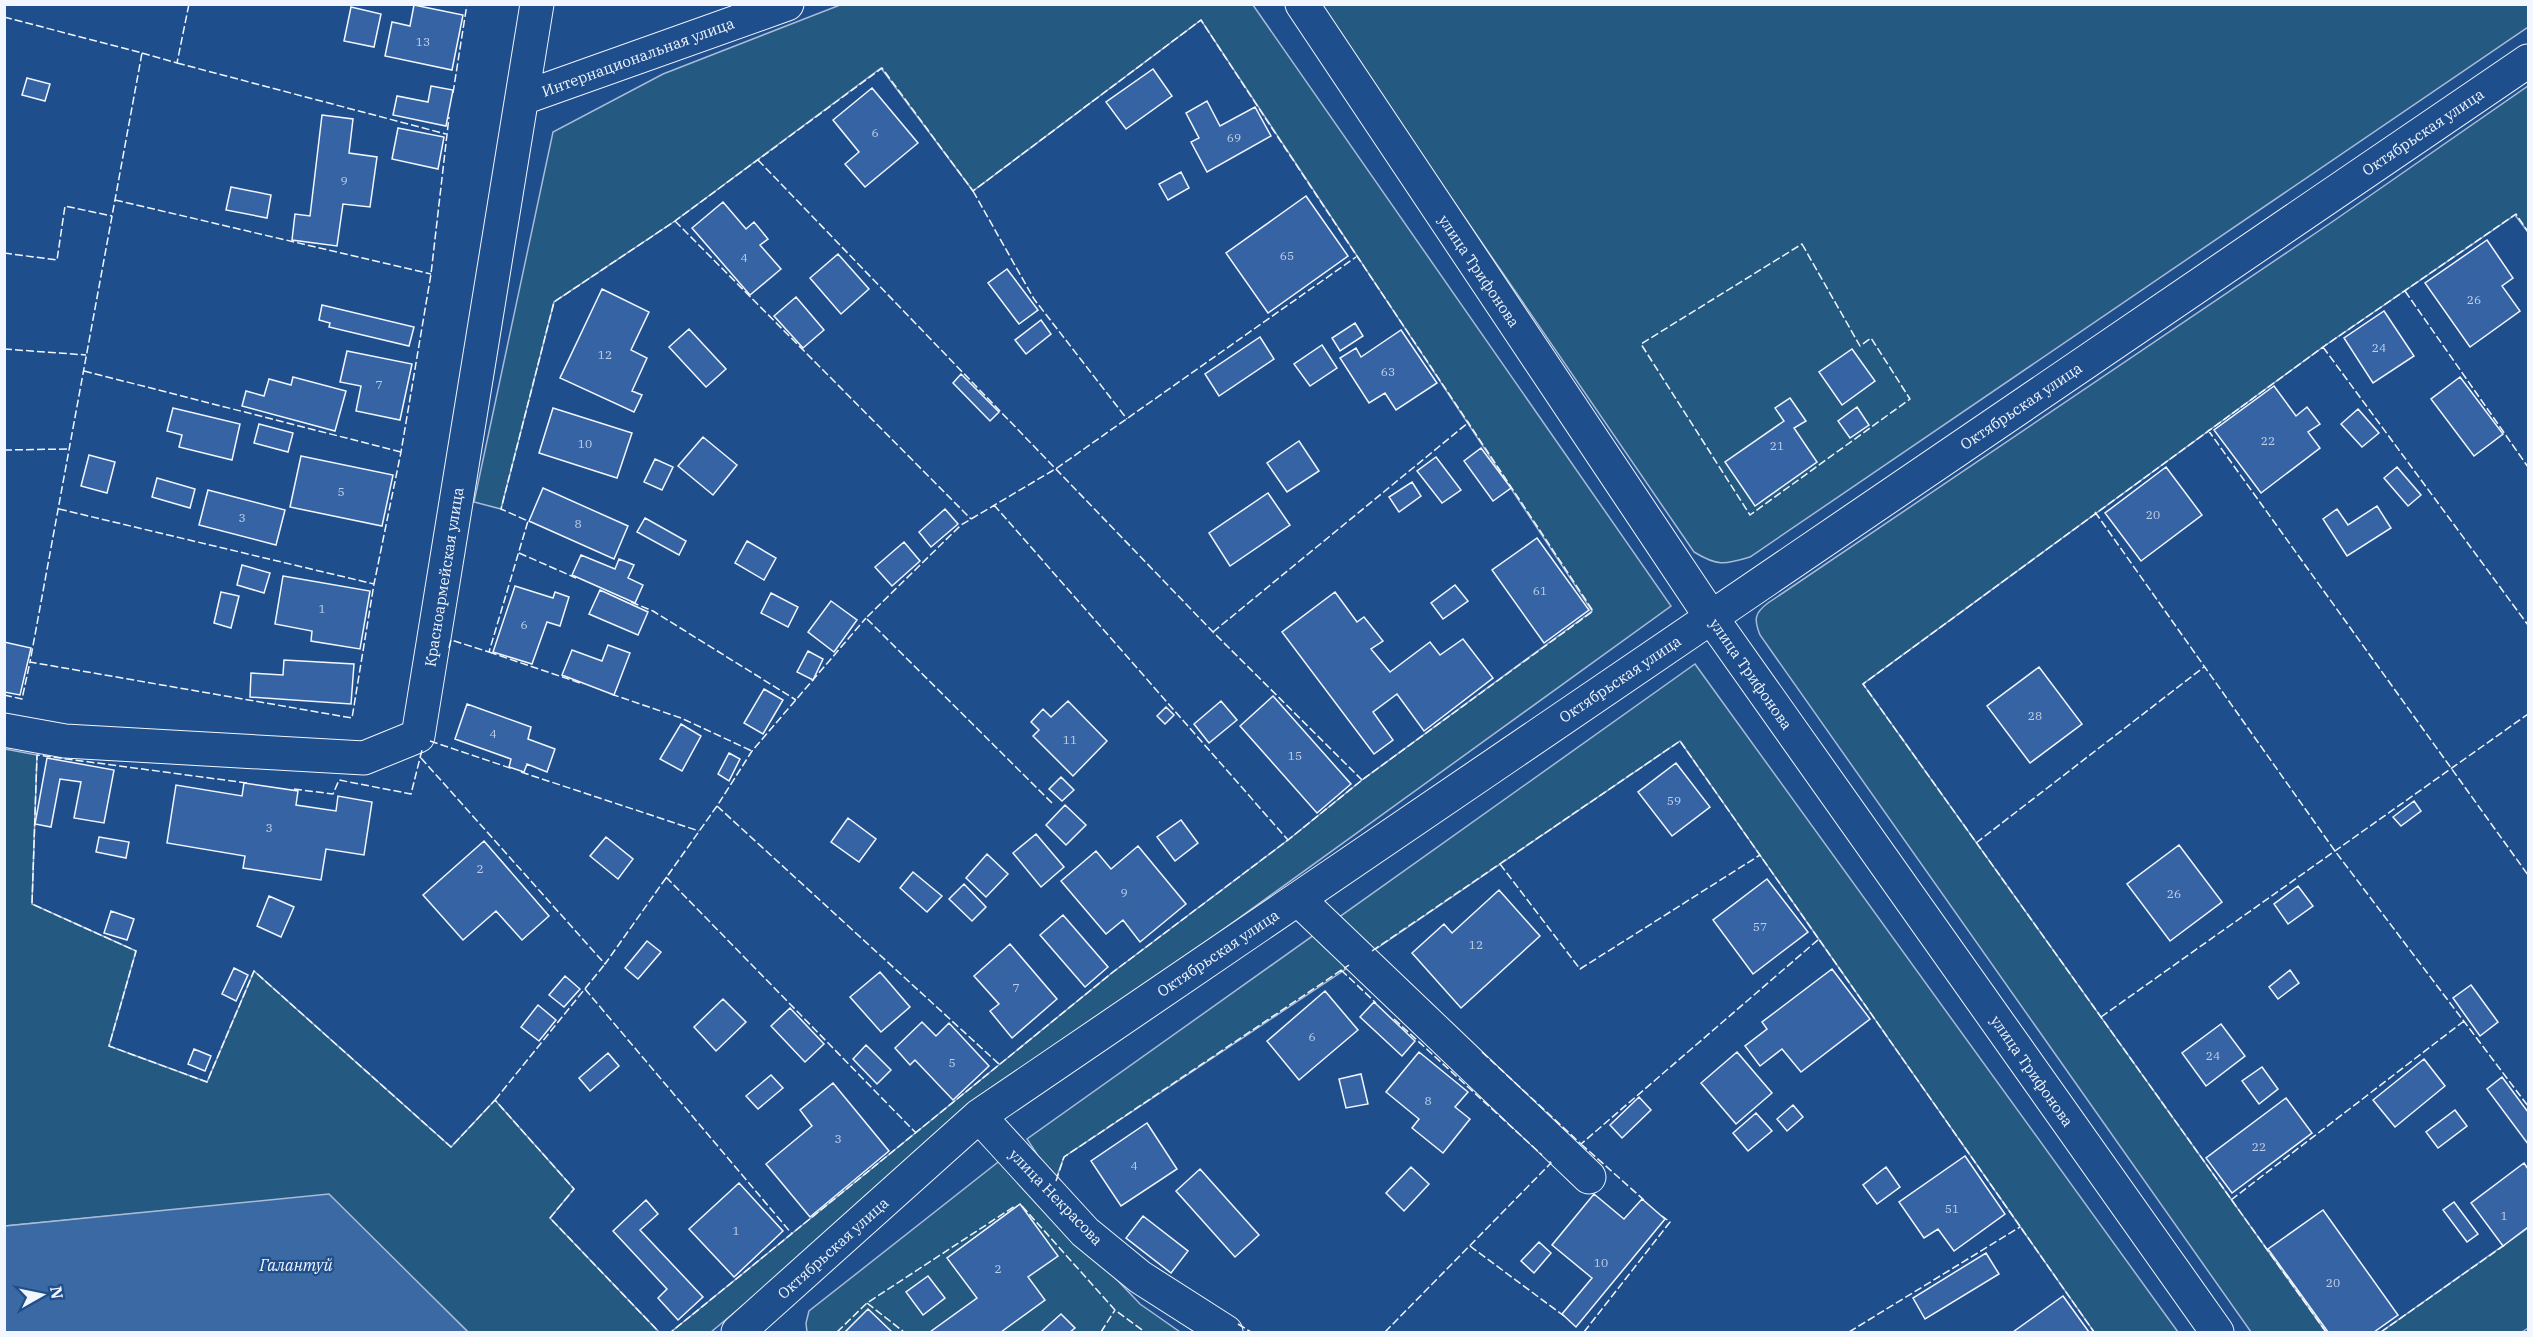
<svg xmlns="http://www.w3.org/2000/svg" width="2533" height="1337" viewBox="0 0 2533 1337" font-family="'IBM Plex Serif',serif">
<rect width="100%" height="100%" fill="#1f4e8c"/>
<path fill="#245a82" stroke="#a8bbd7" stroke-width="1.5" d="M2528,4V27L1750,557C1724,565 1717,566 1694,552L1319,5Z
M840,5H1253L1671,606L1199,947L908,1168L711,1332H671L1113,972L1288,840L1362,780L1592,611L1201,20L973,191L881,68L675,221L554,302L501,509L474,502L553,132L663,74Z
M2528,86V232L2515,215L2323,347L1863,684L2326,1332H2251L1760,635C1754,620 1754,613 1768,603L2332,222Z
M1695,664L2178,1332H2094L1680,741L1373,951L1064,1157L1055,1182L1027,1139Z
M5,749L37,755L32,904L136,951L109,1046L207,1082L254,971L451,1147L495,1100L574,1189L550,1218L659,1332H468L329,1195L5,1226Z
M1002,1159L1140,1304L1180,1332H807L806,1323L809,1311Z
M2528,1228V1328L2522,1332H2381Z"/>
<path fill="#3b69a3" stroke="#a8bbd7" stroke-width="1.5" d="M329,1194L468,1332H5V1226Z"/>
<path fill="#3563a3" stroke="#f2f6ff" stroke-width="1.5" d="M414,5L463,15L452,70L385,56L392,22L410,26Z
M351,7L381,14L374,47L344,41Z
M1153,69L1172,96L1126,129L1106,102Z
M27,78L50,84L45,101L22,95Z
M431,86L453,90L446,126L393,115L397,96L428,102Z
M872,88L918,143L865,187L845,164L859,152L833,120Z
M1207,101L1220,126L1255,107L1271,136L1207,172L1191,142L1199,138L1186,113Z
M322,115L353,119L349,153L377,157L370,207L343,204L337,246L292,240L295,214L310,216Z
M398,128L444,137L438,169L392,159Z
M1181,172L1189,188L1168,200L1159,184Z
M231,187L271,195L267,218L226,210Z
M1306,196L1348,256L1268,313L1226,253Z
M723,202L746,229L754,222L768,239L760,245L781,269L750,295L692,228Z
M2487,240L2513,278L2502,286L2520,311L2470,347L2425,283Z
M838,254L869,289L841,314L810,278Z
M1007,269L1038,310L1019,324L988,283Z
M602,289L649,312L631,350L647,358L632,391L642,395L634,412L560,378Z
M796,297L824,330L803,348L774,316Z
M322,305L414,327L409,346L329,327L330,323L319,320Z
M2384,311L2414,356L2373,383L2344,338Z
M1041,320L1051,334L1026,354L1015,340Z
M1355,323L1363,336L1340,351L1332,338Z
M689,329L726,369L706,387L669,347Z
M1401,330L1437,383L1396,410L1385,393L1369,403L1340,358L1356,348L1361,357Z
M1260,337L1274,359L1219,396L1205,374Z
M1322,345L1337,368L1310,386L1294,364Z
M1852,349L1875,381L1842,405L1819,372Z
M347,351L412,364L400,420L356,411L361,386L340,382Z
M961,374L999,412L990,421L953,383Z
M293,377L346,391L335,431L242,406L246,391L264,396L269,379L291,385Z
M2460,377L2503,434L2474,456L2431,399Z
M2274,386L2296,416L2307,407L2320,424L2308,432L2320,448L2261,493L2214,430Z
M1790,398L1806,421L1794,428L1817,462L1755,506L1725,462L1784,421L1775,408Z
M1857,407L1869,425L1850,438L1838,421Z
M173,408L240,424L232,460L179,447L182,435L167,431Z
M553,408L632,433L617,478L539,453Z
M2358,409L2379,433L2362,447L2341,424Z
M259,424L293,433L288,452L254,443Z
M703,437L737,465L713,495L678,466Z
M1299,441L1319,471L1287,492L1267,463Z
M1481,448L1511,488L1493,501L1464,461Z
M89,455L115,462L107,493L81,486Z
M301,456L393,475L382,526L290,507Z
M1436,457L1461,490L1442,503L1417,471Z
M655,459L673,467L662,490L644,482Z
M2166,467L2202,515L2141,561L2105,513Z
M2397,467L2421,495L2408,506L2384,478Z
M157,478L195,489L190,508L152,497Z
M1412,482L1421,496L1399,512L1389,497Z
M543,488L628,526L614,559L529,521Z
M208,490L285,510L276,545L199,525Z
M1268,493L1290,525L1230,566L1209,533Z
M2377,506L2391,528L2347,556L2323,519L2337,509L2348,525Z
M945,509L958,524L931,547L919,532Z
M645,518L686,541L679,555L637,532Z
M1537,538L1589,610L1544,643L1492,570Z
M747,541L776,558L764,580L735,563Z
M904,542L920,561L892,586L875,567Z
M581,555L615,569L619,559L634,565L628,578L643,585L635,603L572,575Z
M242,565L270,573L264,593L237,585Z
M283,576L370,591L360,649L311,641L312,631L275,624Z
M1455,585L1468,601L1443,619L1431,603Z
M515,586L553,598L555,592L569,597L560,626L547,622L532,664L493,652Z
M600,590L648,612L638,635L589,614Z
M221,592L239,596L231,628L214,623Z
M1335,592L1357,622L1364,617L1383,641L1371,649L1390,672L1430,642L1440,655L1463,639L1493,678L1424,731L1397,694L1373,712L1393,740L1374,754L1282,632Z
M771,593L798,607L788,627L761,613Z
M831,601L857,620L834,652L808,632Z
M4,642L31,648L20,695L4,692Z
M608,645L630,653L614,695L562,675L572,650L602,661Z
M808,651L823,659L813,680L797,672Z
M284,660L354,664L351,704L250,697L251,673L283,675Z
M2039,667L2082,724L2030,763L1987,706Z
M764,689L783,700L763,734L744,723Z
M1273,696L1351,784L1317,813L1240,726Z
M1068,701L1107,741L1073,776L1033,736L1039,730L1031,722L1043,709L1051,717Z
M1221,701L1237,720L1209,743L1194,724Z
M467,704L531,727L528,739L555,749L547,772L527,764L524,772L509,767L511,759L455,739Z
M1166,707L1174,715L1165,724L1157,716Z
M681,724L701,736L682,771L660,759Z
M729,753L740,759L729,781L718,774Z
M47,758L114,770L104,823L74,818L81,782L60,779L51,827L35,824Z
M1676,763L1710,807L1672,836L1638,792Z
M1061,777L1074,790L1062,801L1049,789Z
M244,783L298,791L296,805L336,811L338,796L372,802L364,855L326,849L321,880L243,868L245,856L167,843L176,785L242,796Z
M2414,801L2421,811L2401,826L2393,817Z
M1065,805L1086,825L1066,845L1046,825Z
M848,818L876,839L859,862L831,842Z
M1181,820L1198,843L1175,861L1157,837Z
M1036,834L1064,867L1041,887L1013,853Z
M99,837L129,842L126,858L96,852Z
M606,837L633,859L618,879L590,856Z
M484,841L549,916L522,940L496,911L463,940L423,895Z
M2179,845L2222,902L2170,941L2127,884Z
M1138,846L1186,904L1140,942L1123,920L1106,934L1061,881L1096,851L1111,869Z
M987,854L1008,874L986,897L966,878Z
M913,872L942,896L927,912L900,888Z
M1767,879L1808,932L1753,974L1713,920Z
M964,884L986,907L972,921L949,899Z
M2298,886L2313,906L2288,924L2274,904Z
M1499,890L1540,936L1461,1008L1412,953L1444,924L1452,933Z
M269,896L294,907L281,937L257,926Z
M111,911L134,919L127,940L104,933Z
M1063,915L1108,967L1085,987L1040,935Z
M647,941L661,952L638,979L625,968Z
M1010,944L1057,999L1012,1038L990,1011L999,1004L974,976Z
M234,968L248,975L236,1001L222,994Z
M1832,969L1870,1019L1801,1072L1782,1049L1760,1066L1745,1046L1767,1029L1762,1022Z
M2290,970L2299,983L2278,999L2269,987Z
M880,972L910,1007L881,1032L850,997Z
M565,976L580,989L564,1007L549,995Z
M2471,985L2498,1022L2480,1036L2453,998Z
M1325,991L1358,1030L1299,1080L1267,1041Z
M723,999L746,1022L716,1051L694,1027Z
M1374,1002L1415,1041L1402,1056L1360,1017Z
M538,1005L556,1020L539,1041L521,1027Z
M790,1008L824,1044L805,1062L771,1026Z
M922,1022L936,1036L949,1023L989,1066L953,1100L915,1060L910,1065L895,1048Z
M2221,1024L2245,1056L2206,1086L2182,1053Z
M866,1045L891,1070L877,1084L853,1059Z
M194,1049L211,1056L205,1071L188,1064Z
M1419,1052L1468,1092L1455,1107L1470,1119L1443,1153L1412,1128L1419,1119L1386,1092Z
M1737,1052L1772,1093L1736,1124L1701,1083Z
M608,1053L619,1066L590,1091L579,1078Z
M2424,1059L2445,1086L2395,1127L2373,1100Z
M2262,1067L2278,1089L2259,1104L2242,1081Z
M1361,1074L1368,1104L1346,1108L1339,1079Z
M771,1075L783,1088L758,1109L746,1096Z
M2502,1077L2528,1112V1144L2487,1089Z
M833,1083L889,1151L810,1217L766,1164L812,1126L800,1110Z
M1639,1097L1651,1110L1622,1138L1610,1125Z
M2286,1098L2312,1133L2232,1193L2206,1158Z
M1793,1105L1803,1117L1787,1131L1777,1119Z
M2455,1110L2467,1126L2438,1148L2426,1132Z
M1756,1113L1772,1131L1748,1151L1733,1133Z
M1147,1123L1177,1169L1121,1206L1091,1161Z
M1965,1156L2005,1214L1954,1251L1938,1229L1924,1238L1899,1202Z
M2524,1163L2528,1169V1227L2503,1246L2471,1203Z
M1411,1167L1429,1184L1404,1211L1386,1193Z
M1886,1167L1900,1187L1877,1204L1863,1185Z
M1200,1169L1259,1235L1235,1257L1176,1191Z
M739,1183L783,1231L734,1277L689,1229Z
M1594,1194L1624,1219L1642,1199L1665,1219L1576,1327L1562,1314L1592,1278L1552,1245Z
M646,1200L658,1214L640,1230L703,1297L678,1320L658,1298L667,1289L613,1231Z
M2454,1202L2478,1234L2467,1242L2443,1210Z
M1020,1204L1058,1256L1028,1277L1045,1300L1001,1332H930L977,1298L947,1258Z
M2323,1210L2398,1315L2374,1332H2328L2268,1249Z
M1143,1216L1188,1251L1171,1273L1126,1238Z
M1539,1242L1551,1253L1534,1273L1521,1261Z
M1986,1253L1999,1274L1925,1319L1913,1298Z
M928,1276L945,1298L923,1315L906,1292Z
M2063,1296L2089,1332H2013Z
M868,1309L892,1332H845Z
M1061,1314L1075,1328L1070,1332H1041Z"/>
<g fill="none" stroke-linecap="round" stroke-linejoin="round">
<g stroke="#f2f6ff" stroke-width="35">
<path id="minor" d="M1302,4L1711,617L2217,1332
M523,98L787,4
M4,730L65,741L364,758L418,736L537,4
M1298,899L1589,1177
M979,1116L1085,1232L1140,1277L1226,1332
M738,1332L979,1116L2528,61"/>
</g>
<use href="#minor" stroke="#1f4e8c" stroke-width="33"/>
<path stroke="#f2f6ff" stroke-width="1.5" stroke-dasharray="8 3" stroke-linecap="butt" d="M4,17L142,53L30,662
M142,53L177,63L189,4
M177,63L446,134
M453,93L467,4
M758,160L1213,632L1362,780
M973,191L1034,299L1127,419
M115,200L431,274
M675,221L971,519
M1802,244L1860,346L1871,338L1910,399L1750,515L1641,344Z
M4,253L57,260L65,206L112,216
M2405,291L2528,467
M2323,347L2528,625
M4,349L86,355
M84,371L401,452
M2208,430L2528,875
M4,450L69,449
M994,505L1288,840
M59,509L374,584
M2095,512L2335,851L2528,1106
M519,553L576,578
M631,602L653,611L796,700
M1213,632L1469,422
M449,648L451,640L489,652L528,521L501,509L554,302L675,221L882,68L973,191L1201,20C1330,218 1463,413 1593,611L1362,780L1288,840L1113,972L671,1332
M489,652L583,684
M611,694L681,718L752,751
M4,695L22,699L30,662L352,718L374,584L401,452L431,274L449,117
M430,741L513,769
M421,758L605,964L717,806L752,751L866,618
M521,772L699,831
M247,783L37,755L32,904L136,951L109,1046L207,1082L254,971L451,1147L495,1100L574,1189L550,1218L659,1332
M294,789L333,794L339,780L411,794L422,750
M1052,803L866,618L961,525L1057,468L1356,257
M717,806L999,1064
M1976,843L2204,667
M1500,864L1580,969L1760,855
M666,877L916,1133
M1372,951L1680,741L2094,1332
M1341,970L1376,1003
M585,989L792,1234
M2101,1017L2528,714
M1394,1019L1542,1155
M1482,1052L1581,1144L1819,939
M495,1100L605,964
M1581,1144L1644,1200
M1056,1181L1064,1157L1349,965
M2231,1200L2464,1021
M1022,1206L1115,1310L1145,1332
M1470,1246L1564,1316
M867,1303L904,1332
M1238,1324L1251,1332
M837,1332L867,1303L1015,1206
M1101,1332L1115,1310
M1385,1332L1551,1163L1549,1161
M1584,1332L1670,1222L1662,1216
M1849,1332L2020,1227
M2326,1332L1863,684L2323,347L2516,214L2528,232
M2381,1332L2506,1244"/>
</g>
<g text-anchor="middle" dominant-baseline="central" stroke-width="4.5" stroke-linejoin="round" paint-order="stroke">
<g font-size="12" fill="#c3d1e8">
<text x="423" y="41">13</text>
<text x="875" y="132">6</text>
<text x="1234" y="137">69</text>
<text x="344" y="180">9</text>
<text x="1287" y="255">65</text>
<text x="744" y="257">4</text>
<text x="2474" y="299">26</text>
<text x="2379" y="347">24</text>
<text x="605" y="354">12</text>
<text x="1388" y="371">63</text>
<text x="379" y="384">7</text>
<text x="2268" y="440">22</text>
<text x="585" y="443">10</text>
<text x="1777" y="445">21</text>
<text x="341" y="491">5</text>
<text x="2153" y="514">20</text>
<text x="242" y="517">3</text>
<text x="578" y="523">8</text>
<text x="1540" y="590">61</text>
<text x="322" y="608">1</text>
<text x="524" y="624">6</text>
<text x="2035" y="715">28</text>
<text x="493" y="733">4</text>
<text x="1070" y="739">11</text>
<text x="1295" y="755">15</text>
<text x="1674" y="800">59</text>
<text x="269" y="827">3</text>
<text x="480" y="868">2</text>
<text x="1124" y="892">9</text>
<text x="2174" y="893">26</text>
<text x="1760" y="926">57</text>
<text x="1476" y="944">12</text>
<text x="1016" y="987">7</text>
<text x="1312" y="1036">6</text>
<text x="2213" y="1055">24</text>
<text x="952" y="1062">5</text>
<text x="1428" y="1100">8</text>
<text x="838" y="1138">3</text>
<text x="2259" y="1146">22</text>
<text x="1134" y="1165">4</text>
<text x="1952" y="1208">51</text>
<text x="2504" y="1215">1</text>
<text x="736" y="1230">1</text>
<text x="1601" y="1262">10</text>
<text x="998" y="1268">2</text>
<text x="2333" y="1282">20</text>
</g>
<g font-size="15" fill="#f2f6ff" stroke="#1f4e8c">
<text transform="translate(638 57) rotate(-20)">Интернациональная улица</text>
<text transform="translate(2423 132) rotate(-34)">Октябрьская улица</text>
<text transform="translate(1479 271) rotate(56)">улица Трифонова</text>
<text transform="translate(2021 406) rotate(-34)">Октябрьская улица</text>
<text transform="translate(444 577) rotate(-81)">Красноармейская улица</text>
<text transform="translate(1751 674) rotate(55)">улица Трифонова</text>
<text transform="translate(1620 679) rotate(-34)">Октябрьская улица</text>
<text transform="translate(1218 953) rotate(-34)">Октябрьская улица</text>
<text transform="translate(2032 1071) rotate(55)">улица Трифонова</text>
<text transform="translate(1056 1197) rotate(46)">улица Некрасова</text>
<text transform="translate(833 1248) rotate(-42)">Октябрьская улица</text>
</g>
<g font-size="16" font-style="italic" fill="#f2f6ff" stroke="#1f4e8c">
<text x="296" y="1265">Галантуй</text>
</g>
</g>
<rect width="2533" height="1337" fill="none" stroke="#f2f6ff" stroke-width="12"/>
<g transform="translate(42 1295) rotate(81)" stroke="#1f4e8c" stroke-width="4.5" paint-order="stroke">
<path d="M0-4.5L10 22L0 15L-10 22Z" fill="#f2f6ff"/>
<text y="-9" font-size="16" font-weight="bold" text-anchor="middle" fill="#f2f6ff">N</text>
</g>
</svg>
